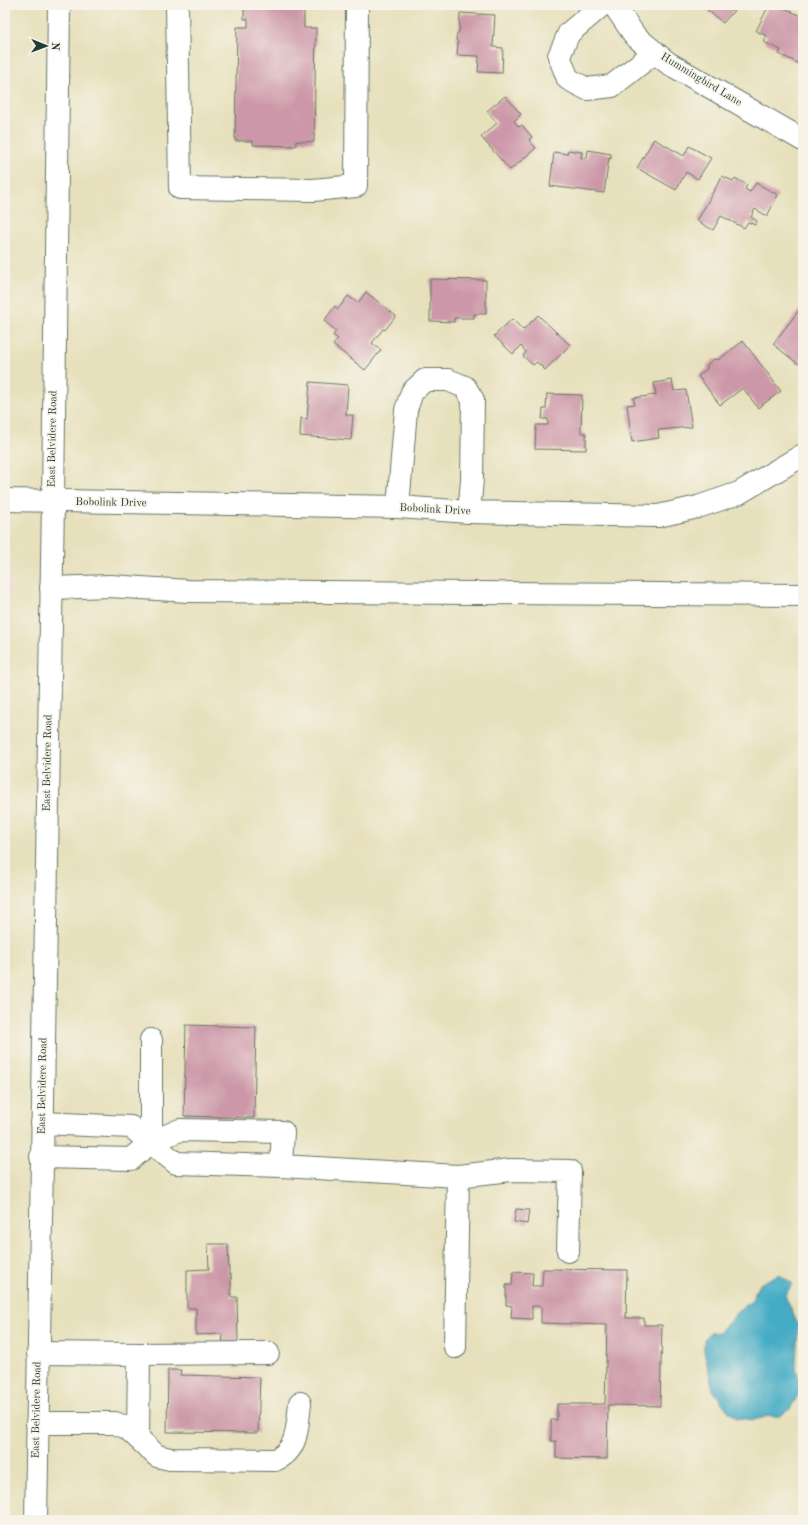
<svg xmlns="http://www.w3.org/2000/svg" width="808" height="1525" viewBox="0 0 808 1525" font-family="'Old Standard TT',serif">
<rect width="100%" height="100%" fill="#f7f3e8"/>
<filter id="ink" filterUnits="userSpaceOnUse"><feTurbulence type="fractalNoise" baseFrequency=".025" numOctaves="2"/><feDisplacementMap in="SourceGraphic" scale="8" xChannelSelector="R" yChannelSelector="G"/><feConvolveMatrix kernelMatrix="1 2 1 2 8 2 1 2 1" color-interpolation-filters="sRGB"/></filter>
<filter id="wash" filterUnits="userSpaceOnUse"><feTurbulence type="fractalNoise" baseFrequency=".012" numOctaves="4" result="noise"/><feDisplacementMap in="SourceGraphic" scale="16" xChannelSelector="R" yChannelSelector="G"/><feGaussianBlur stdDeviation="0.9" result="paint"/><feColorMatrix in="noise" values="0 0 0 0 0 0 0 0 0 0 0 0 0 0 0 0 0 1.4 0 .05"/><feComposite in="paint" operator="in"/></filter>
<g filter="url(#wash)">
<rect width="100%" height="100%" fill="#e7e0bc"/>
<path fill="#f0d0e4" d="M5,538H10L5,1091Z"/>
<path fill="#45acc5" stroke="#32747c" d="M779,1274L793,1284L785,1295L798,1325L796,1369L802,1388L790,1409L779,1416H769L754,1420L737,1418L728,1411L713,1390L704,1351V1339L710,1333L719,1332L733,1318L738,1310L752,1301L758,1285Z"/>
<g id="blocks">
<path fill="#cc97a8" d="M244,5H317V10H304V28H316L314,142L296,141V146L253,145V141H235L237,27H248V19H244Z
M705,5H739L723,23L704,7Z
M769,5H778L803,17L802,20L803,21L802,65L779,54L781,50L764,42L767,36L756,31Z
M460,13L495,15L493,47L503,48L502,73L478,72L479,56L457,55L458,42L456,40L457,33L459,32Z
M505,96L521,114L514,121L519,127L522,125L532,137L529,140L536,148L510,170L481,137L497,123L487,111Z
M654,139L684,156L689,146L711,158L698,179L686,172L676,190L637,168Z
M568,150L582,152L581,158H587L588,150L611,154V159L609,158L604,193L550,186L554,152L567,154Z
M722,176L733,181L735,178L747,185L745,189L750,192L756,183L778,195L767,216L755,209L751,217L757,221L755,225L748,222L744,228L721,216L713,230L697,221Z
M430,279L486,280V314H474V318H454V322L430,321Z
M366,292L396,316L385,330L383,329L372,343L381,350L365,370L333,345L338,339L333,335L336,331L324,321L335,306L338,309L348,296L358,303Z
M803,305V357L798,364L773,344Z
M538,315L570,345L545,370L537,362L533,365L523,356L526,352L521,346L513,354L494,336L512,319L523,330Z
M743,341L781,391L758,408L743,388L720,405L698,376L707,369V365L714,359L718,360Z
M672,380L674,391L686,390L692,427L658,430L659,438L632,442L627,405L635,404L633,398L656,395L654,383Z
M310,382L348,385L346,415H353L351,440L300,436L301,418L307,419Z
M547,394L582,395L581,433H586V450L535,449L536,425H548V419H542L543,409H546Z
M186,1025L256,1027L254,1118L184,1116Z
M516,1209L529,1210L527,1224L514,1222Z
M208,1244H228L229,1274H231V1297H237L238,1342L223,1344L222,1334L196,1335V1308H187V1270L209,1269Z
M543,1269L627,1270L626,1318H644V1325H662L660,1406L608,1405L607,1459L556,1458V1441H551V1420H557V1404H605L607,1325L541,1323V1306H532V1319L511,1318L512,1306L506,1305V1285H512L513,1272L533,1273L532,1286H542Z
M168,1370H181L180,1375L260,1377L258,1433L167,1432Z"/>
</g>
</g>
<g filter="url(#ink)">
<use href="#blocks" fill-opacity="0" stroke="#657664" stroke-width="1"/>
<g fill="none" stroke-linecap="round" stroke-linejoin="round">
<g stroke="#657664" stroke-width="24">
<path id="minor" d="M177,5L180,188L313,190L356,186L357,5
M602,5L569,33L559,56L568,79L587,89L612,86L655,52
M614,5L635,36L668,63L803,140
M5,500L398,507L469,512L658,516L698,507L739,493L803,455
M398,507L406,410L412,392L425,380H448L465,387L473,400L472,480L469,512
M51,588L110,586L188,591L803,595
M42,1123L131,1127L176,1163L281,1166L458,1176L455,1347
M151,1142V1040
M41,1157L131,1159L151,1142L180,1130L283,1132L281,1166
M458,1176L511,1170L570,1171L568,1251
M38,1353L139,1354L268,1353
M37,1423H115L127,1428L157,1456L170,1459L275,1460C299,1450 297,1426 300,1403
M138,1437L139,1354"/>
</g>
<g stroke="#657664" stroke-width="24">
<path id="major" d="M36,1520L53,502L59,5"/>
</g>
<use href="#minor" stroke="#fff" stroke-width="22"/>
<use href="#major" stroke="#fff" stroke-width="22"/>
</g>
</g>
<g text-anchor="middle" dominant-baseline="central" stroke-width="3" stroke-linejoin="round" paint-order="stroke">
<g font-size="11" fill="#1f3d34" stroke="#f7f3e8">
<text transform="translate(701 80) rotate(31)">Hummingbird Lane</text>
<text transform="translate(53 439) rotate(-89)">East Belvidere Road</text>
<text transform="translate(111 503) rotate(1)">Bobolink Drive</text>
<text transform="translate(435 510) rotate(3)">Bobolink Drive</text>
<text transform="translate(48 763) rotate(-89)">East Belvidere Road</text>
<text transform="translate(43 1086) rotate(-89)">East Belvidere Road</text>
<text transform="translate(37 1410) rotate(-89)">East Belvidere Road</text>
</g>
</g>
<rect width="808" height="1525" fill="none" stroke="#f7f3e8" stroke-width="20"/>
<g transform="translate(46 46) rotate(91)" stroke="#f7f3e8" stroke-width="3" paint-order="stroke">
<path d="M0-3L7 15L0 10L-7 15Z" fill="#1f3d34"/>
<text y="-6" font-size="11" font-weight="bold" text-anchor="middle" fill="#1f3d34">N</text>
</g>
</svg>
